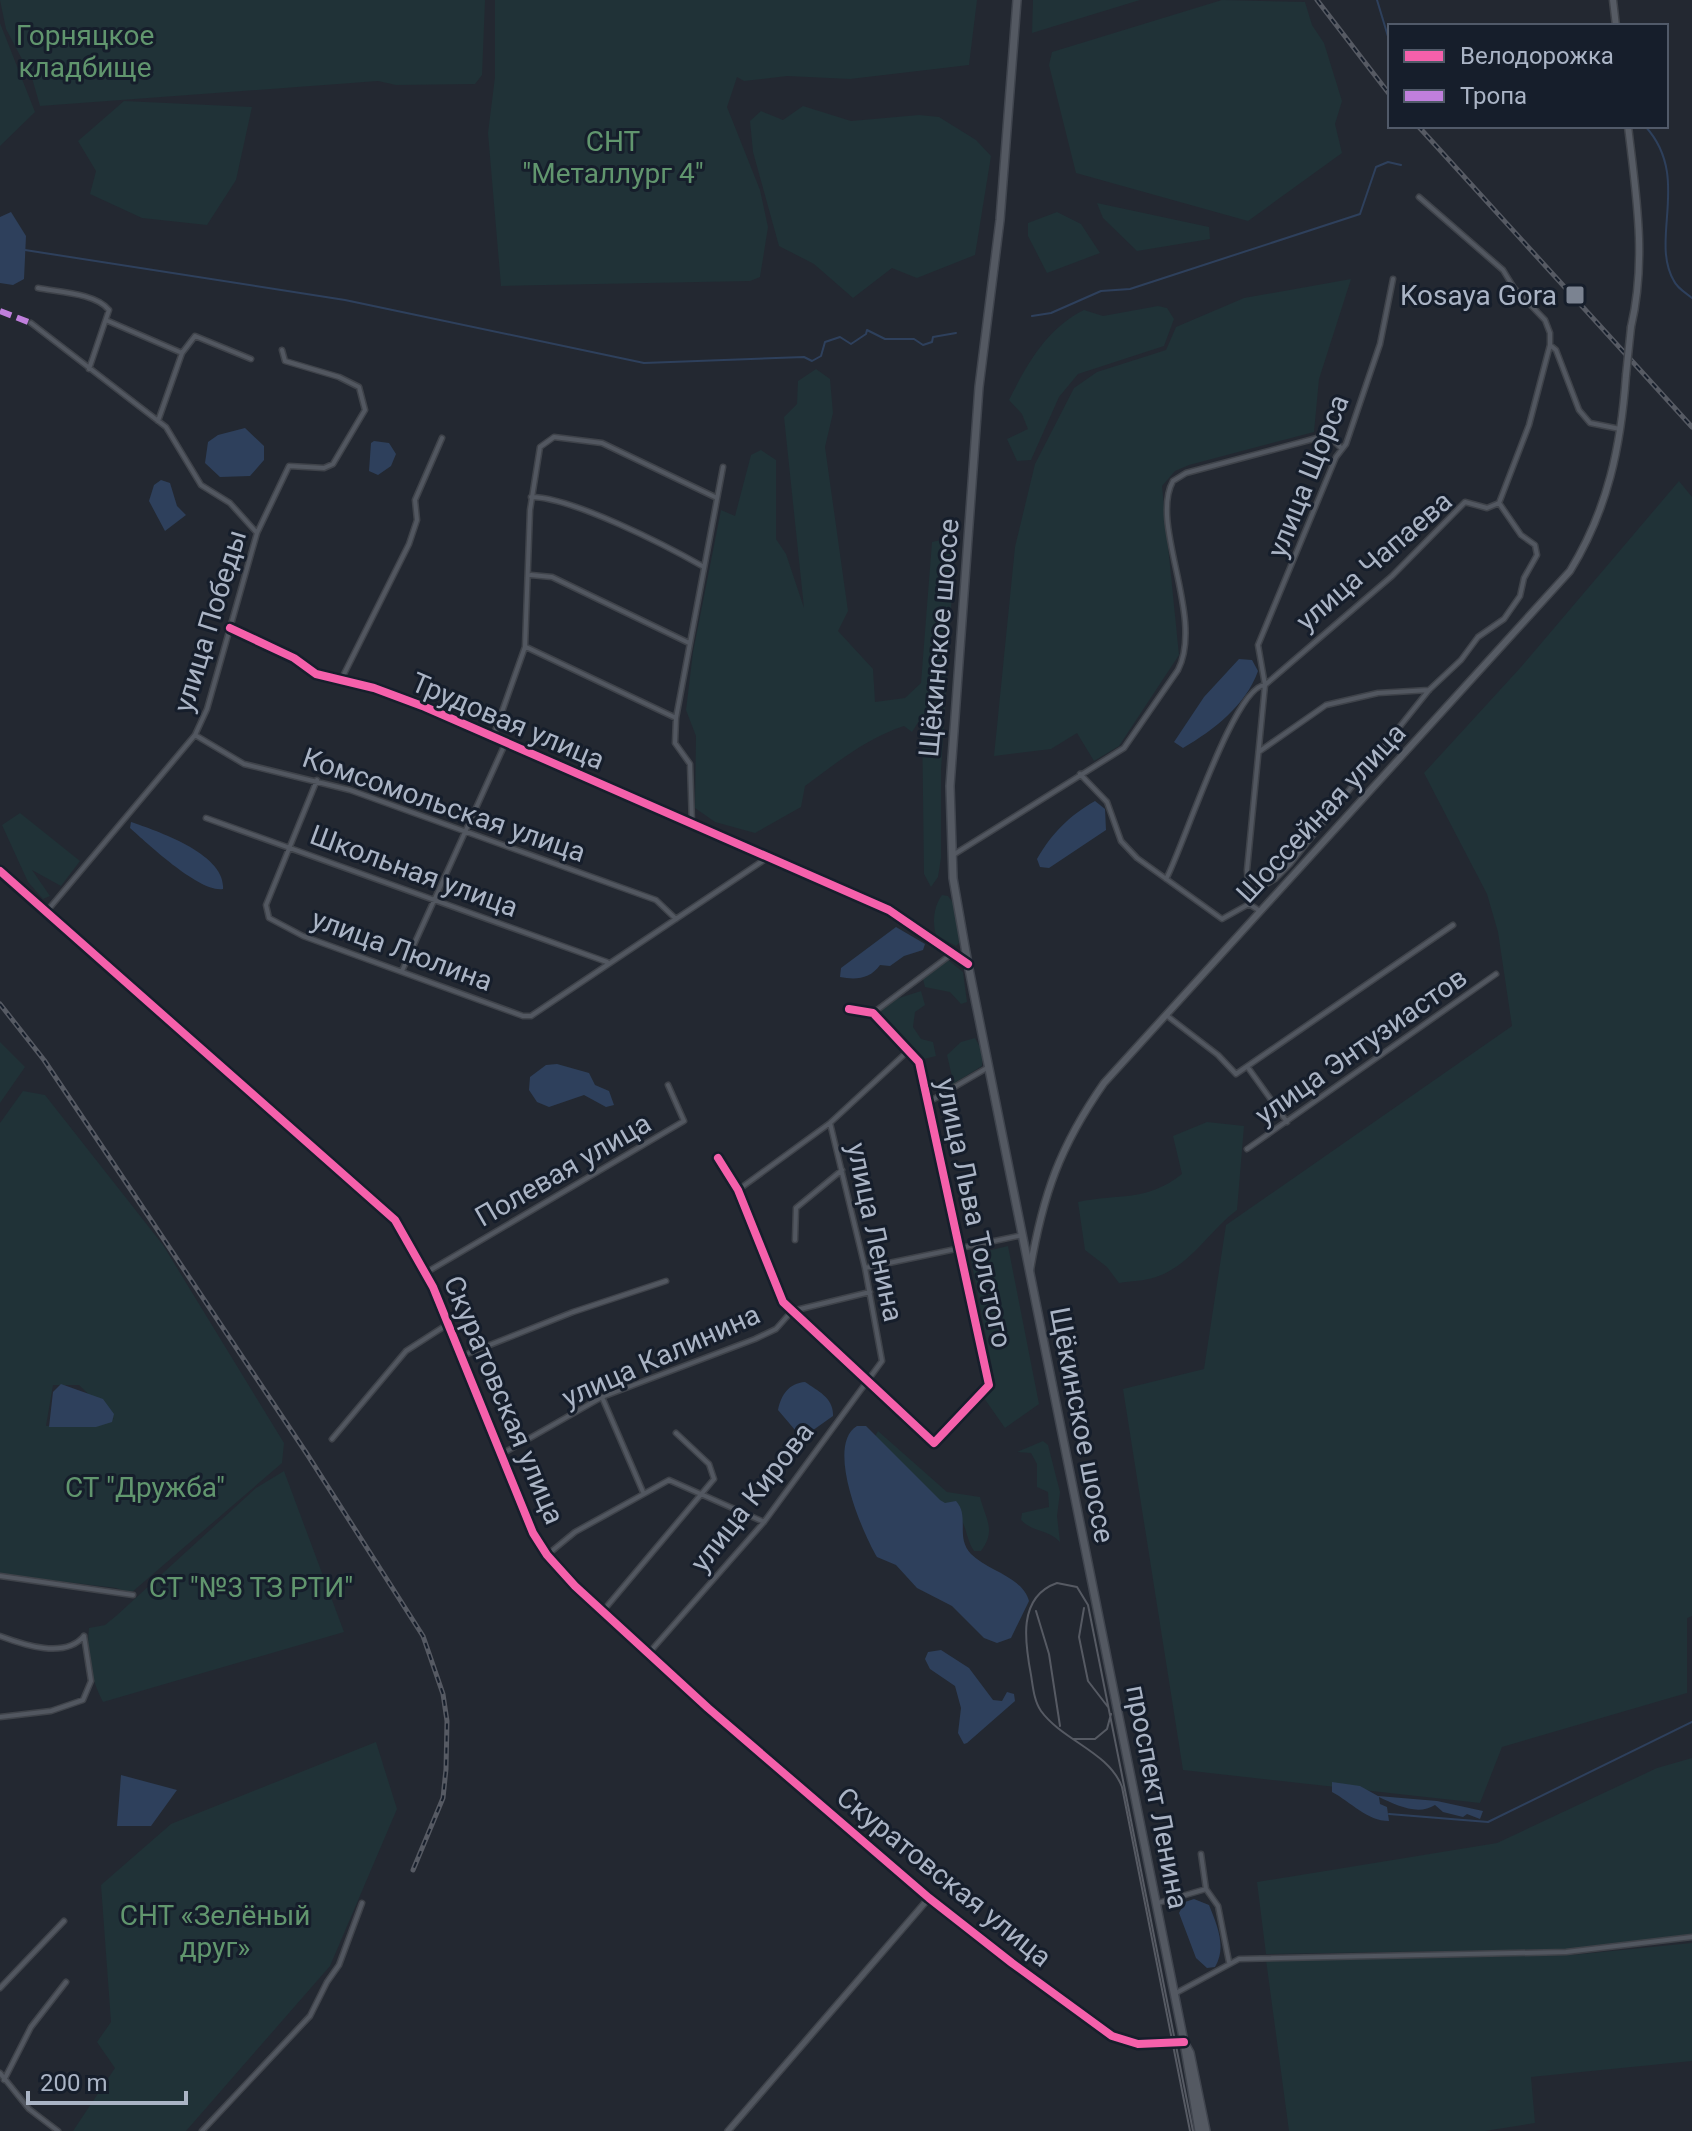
<svg xmlns="http://www.w3.org/2000/svg" width="1692" height="2131" viewBox="0 0 1692 2131" font-family="Roboto,sans-serif">
<rect width="100%" height="100%" fill="#232831"/>
<path fill="#203237" fill-rule="evenodd" d="M0,0H485L482,75L475,84L396,85L378,81L40,106L32,78L6,29Z
M495,0H977L969,65L850,79L787,76L744,81L737,77L727,107L760,190L768,227L760,277L750,281L501,286L488,133L495,77Z
M1033,0H1140L1032,33Z
M1222,0L1305,2L1312,25L1324,43L1342,101L1335,124L1342,153L1248,221L1076,173L1049,65L1052,52Z
M0,23L35,112L0,146Z
M124,101L252,107L236,180L207,225L142,218L90,194L96,171L78,141Z
M803,106L851,121L919,115L939,117L976,140L991,156L975,255L917,278L892,268L853,298L814,264L779,246L753,152L750,121L761,111L783,120Z
M1097,203L1209,227L1210,239L1137,251L1103,218Z
M1057,212L1081,224L1100,253L1047,273L1028,236V223Z
M1351,279L1319,379L1314,432L1189,465L1175,471L1162,486L1179,655L1119,746L1094,761L1077,733L1051,749L994,756L1015,547L1035,464L1074,388L1097,372L1166,350L1176,327L1244,298Z
M1158,306L1167,308L1174,319L1164,346L1078,374L1059,397L1031,460L1017,461L1007,439L1028,429L1022,414L1009,400C1027,364 1047,328 1084,310L1103,316Z
M816,369L830,379L833,413L825,447L848,611L838,631L873,669L875,702L905,698L921,683L932,542L949,538L953,576L941,770V858L938,877L931,887L924,874L922,716L912,732L904,726C867,738 836,763 805,786L801,807L755,833L715,822L695,808L696,736L686,710L693,652L721,510L735,516L751,455L761,450L776,460V539L786,554L804,608L784,417L797,404L798,381Z
M1679,481L1692,497V1616L1687,1618V1693L1502,1747L1480,1803L1183,1770L1123,1389L1204,1369L1226,1225L1512,1026L1498,932L1487,894L1424,773L1521,667Z
M20,813L80,861L61,886L32,870L50,896L43,899L28,882L2,825Z
M942,895L948,896L954,904L960,942L956,946L936,935C932,922 934,906 942,895Z
M948,960L963,972L967,1002L961,1004L950,992L925,987L923,979Z
M921,991L925,1005L915,1012L913,1027L921,1039L933,1042L936,1056L920,1060L876,1013L893,1000Z
M975,1038L983,1052L982,1066L950,1086L953,1081L947,1055L961,1042Z
M0,1042L25,1067L0,1103Z
M23,1091L45,1095L163,1245L284,1443L282,1463L131,1593L116,1588L0,1574V1123ZM53,1385H79L114,1419L46,1426Z
M1207,1122L1244,1126L1237,1210C1210,1230 1190,1266 1156,1277C1145,1281 1131,1281 1119,1283L1107,1267L1085,1250L1078,1202C1119,1193 1145,1203 1182,1174L1173,1136Z
M1008,1246L1039,1404L1005,1428L984,1398L995,1383L970,1255Z
M878,1431L947,1492L980,1497C985,1518 997,1530 981,1551H974C966,1539 967,1527 959,1516L949,1513L874,1438Z
M1043,1441L1048,1445L1060,1492L1057,1516L1060,1542C1048,1529 1034,1533 1021,1520L1022,1513L1049,1507L1048,1492L1037,1487V1464L1031,1453L1017,1452Z
M284,1471L344,1632L103,1702C91,1680 86,1652 89,1628L105,1625L116,1616L256,1488Z
M376,1742L397,1809L330,1966L186,2131H73L115,2068L97,2042L111,2022L101,1885L171,1824Z
M1692,1758V1934L1572,1949L1266,1954L1257,1882L1497,1843L1657,1768Z
M1692,1943V2061L1531,2077L1535,2123L1485,2131H1289L1266,1960L1572,1955Z"/>
<path fill="#2e405c" d="M11,212L26,236L24,279L13,285L0,283V217Z
M245,428L264,446V460L250,476L220,477L205,463L208,442L218,435Z
M374,441L389,443L396,454L391,466L378,475L369,471L371,443Z
M161,480L170,483L177,506L186,515L165,531L149,501L154,485Z
M1239,659L1252,660L1258,671C1246,705 1214,730 1183,748L1174,742L1204,697Z
M1095,801L1105,809L1106,830L1049,868L1040,867L1037,859C1052,833 1069,816 1095,801Z
M131,822C157,831 226,854 223,889C200,893 148,844 130,828Z
M896,927L925,944L923,950L904,956L890,966L880,965C870,979 856,980 840,977L841,968Z
M557,1064L589,1073L595,1085L609,1091L614,1105L606,1107L584,1095L549,1107L537,1102L529,1090L530,1077L546,1065Z
M805,1382C818,1391 834,1398 833,1416L809,1433L795,1430L778,1410C781,1395 789,1383 805,1382Z
M61,1384L103,1399L114,1414L112,1422L96,1427H49L53,1392Z
M857,1426H866L940,1500L945,1503L956,1501C970,1516 955,1537 971,1554C988,1571 1023,1577 1029,1601L1011,1638L997,1643L984,1638L952,1606L917,1588L896,1565L877,1557C862,1532 825,1445 857,1426Z
M941,1650L969,1668L993,1700L1002,1701L1007,1692L1014,1694L1015,1701L967,1743L964,1744L958,1733L961,1708L955,1686L930,1669L925,1659L928,1652Z
M121,1775L177,1790L151,1826H117Z
M1332,1782L1360,1786L1378,1796L1437,1801L1483,1811L1480,1819L1467,1814L1463,1817L1443,1812L1435,1805C1418,1816 1396,1805 1379,1797L1380,1804L1387,1807L1389,1821C1367,1821 1351,1802 1332,1792Z
M1194,1899L1209,1905C1217,1925 1227,1947 1215,1967L1207,1968L1196,1958L1179,1913L1185,1902Z"/>
<g fill="none" stroke-linecap="round" stroke-linejoin="round">
<path stroke="#2e405c" stroke-width="2" d="M1377,0L1390,43
M1645,126C1692,177 1649,239 1674,281C1677,288 1686,293 1692,298
M25,250L345,300L644,363L804,357L812,361L821,356L825,342L840,337L851,344L866,334L867,330L885,339H914L923,345L932,342L933,337L956,333
M1032,316L1051,313L1101,291L1130,289L1360,214L1376,167L1388,162L1401,165
M1389,1814L1488,1822L1692,1722"/>
<g stroke="#3f434a" stroke-width="7">
<path id="minor" d="M1419,197L1503,270L1514,288L1545,320L1550,333V345L1556,350L1579,410L1590,423L1620,429
M38,288C57,292 96,293 109,310L89,369
M108,321L182,353L195,336L251,359
M31,323L166,427L201,485L230,503L257,533
M158,421L182,353
M531,497C572,497 667,546 704,567
M531,575L552,577L689,643
M230,628L294,658L316,674L374,688L425,707L889,910L967,964
M526,647L676,718
M341,680L409,544L417,520L415,500L442,438
M195,735L244,764L350,790L656,900L676,919
M493,737L525,647L530,510L540,447L554,437L602,443L717,498
M1260,751L1326,705L1378,693L1429,690
M1080,774L1107,802L1121,841L1137,858L1222,919L1249,904
M317,780L266,905L269,918L303,936L523,1016H531L770,856
M206,818L607,962
M692,824L690,764L675,743L676,718L723,467
M953,855L1124,748L1178,670C1205,617 1149,524 1173,481L1186,473L1317,438L1334,441L1342,449
M1166,879C1183,848 1234,686 1265,685L1392,576L1465,502L1487,508L1499,503L1529,425L1550,345
M1249,894L1275,879L1290,864L1429,690L1461,660L1478,637L1504,619L1520,596L1524,578L1537,555L1535,545L1521,535L1499,503
M47,911L195,735L207,709L257,533L289,466L324,468L333,464L365,410L359,387L339,377L285,361L282,350
M1260,911L1249,904L1247,870L1265,685L1258,645L1336,457L1346,444L1380,344L1393,279
M402,971L505,744
M873,1013L953,953
M1166,1015L1218,1055L1236,1074L1453,925
M1249,1069L1287,1122
M927,1103L987,1068
M1247,1149L1496,974
M718,1158L738,1190L783,1302L934,1443L989,1385L919,1062L873,1013L849,1009
M738,1190L830,1123
M795,1240L796,1208L842,1170
M865,1268L1023,1235
M427,1272L684,1121L668,1085
M792,1311L870,1292
M462,1356L573,1312L666,1281
M602,1397L643,1492
M332,1439L406,1351L448,1324
M500,1455L602,1397L755,1339L776,1329L792,1311
M547,1555L575,1532L669,1480L764,1522
M0,1576L133,1595
M603,1611L714,1479L709,1464L676,1433
M0,1636C24,1645 65,1659 84,1636
M648,1654L764,1522L882,1361L865,1268L830,1123L908,1051
M0,1717L51,1711L83,1700L91,1681L84,1636
M1201,1854L1206,1889L1218,1906L1229,1962
M1158,1903L1206,1889
M0,1988L64,1921
M1176,1993L1239,1959L1566,1952L1692,1937
M0,2073L29,2109L58,2131
M4,2080L31,2027L66,1982
M202,2131L310,2016L327,1982L339,1965L362,1903"/>
</g>
<g stroke="#3f434a" stroke-width="8">
<path id="tertiary" d="M0,871L395,1220L433,1287L533,1533L547,1555L575,1586L708,1708L929,1898L1012,1963L1112,2036L1138,2044L1184,2042
M728,2131L929,1898"/>
</g>
<g stroke="#3f434a" stroke-width="9">
<path id="secondary" d="M1613,0L1616,26
M1628,126C1636,194 1647,259 1631,327
M1030,1270C1043,1194 1060,1146 1104,1083L1570,571C1608,509 1621,446 1626,375"/>
</g>
<g stroke="#40454e" stroke-width="10">
<path id="primary" d="M1017,0L1000,220L979,387L950,786L953,878L968,964L1184,2042L1199,2131
M1185,2044L1190,2053L1206,2131"/>
</g>
<use href="#minor" stroke="#525760" stroke-width="4"/>
<use href="#tertiary" stroke="#525760" stroke-width="5"/>
<use href="#secondary" stroke="#565b64" stroke-width="6"/>
<use href="#primary" stroke="#545962" stroke-width="7"/>
<path stroke="#565a63" stroke-width="2" d="M1084,1608L1079,1637L1088,1681L1108,1707
M1036,1611L1049,1654L1060,1726
M1073,1739H1095L1107,1729L1111,1714
M1190,2131L1122,1787C1109,1752 1063,1741 1041,1711C1034,1701 1033,1687 1031,1675C1025,1643 1017,1597 1057,1583L1077,1587L1088,1605L1193,2131"/>
<g stroke="#565a63" stroke-width="5">
<path id="rail" d="M1317,0L1390,95
M1418,126L1692,427
M0,1004L44,1060L107,1154L307,1454L423,1636L443,1694L447,1721L446,1769L443,1798L413,1870"/>
</g>
<use href="#rail" stroke="#161e2b" stroke-width="2" stroke-dasharray="6" stroke-linecap="butt"/>
<g stroke="#3f434a" stroke-width="9" stroke-linecap="butt">
<path id="secondary-bridge" d="M1626,375L1631,327"/>
</g>
<use href="#secondary-bridge" stroke="#565b64" stroke-width="6"/>
<path stroke="#c07fdc" stroke-width="6" stroke-dasharray="12 6" stroke-linecap="butt" d="M0,311L31,323"/>
<g stroke="#161e2b" stroke-width="13">
<path id="cycleway" d="M230,628L294,658L316,674L374,688L425,707L889,910L968,964
M0,871L395,1220L433,1287L533,1533L547,1555L575,1586L708,1708L929,1898L1012,1963L1112,2036L1138,2044L1184,2042
M718,1158L738,1190L783,1302L934,1443L989,1385L919,1062L873,1013L849,1009"/>
</g>
<use href="#cycleway" stroke="#f560ab" stroke-width="8"/>
</g>
<rect fill="#7b8391" stroke="#161e2b" stroke-width="3" x="1565" y="285" width="20" height="20" rx="4"/>
<g text-anchor="middle" dominant-baseline="central" stroke-width="6" stroke-linejoin="round" paint-order="stroke">
<g font-size="28" fill="#61966e" stroke="#161e2b">
<text x="85" y="35">Горняцкое<tspan x="85" dy="32">кладбище</tspan></text>
<text x="613" y="141">СНТ<tspan x="613" dy="32">"Металлург 4"</tspan></text>
<text x="145" y="1487">СТ "Дружба"</text>
<text x="251" y="1587">СТ "№3 ТЗ РТИ"</text>
<text x="215" y="1915">СНТ «Зелёный<tspan x="215" dy="32">друг»</tspan></text>
</g>
<g font-size="28" fill="#aab4c5" stroke="#161e2b" text-anchor="end">
<text x="1557" y="295">Kosaya Gora</text>
</g>
<g font-size="28" fill="#aab4c5" stroke="#161e2b">
<text transform="translate(1308 476) rotate(-68)">улица Щорса</text>
<text transform="translate(1374 561) rotate(-41)">улица Чапаева</text>
<text transform="translate(210 621) rotate(-73)">улица Победы</text>
<text transform="translate(939 638) rotate(-85)">Щёкинское шоссе</text>
<text transform="translate(508 721) rotate(23)">Трудовая улица</text>
<text transform="translate(444 805) rotate(19)">Комсомольская улица</text>
<text transform="translate(1321 813) rotate(-47)">Шоссейная улица</text>
<text transform="translate(414 871) rotate(20)">Школьная улица</text>
<text transform="translate(402 950) rotate(20)">улица Люлина</text>
<text transform="translate(1361 1046) rotate(-35)">улица Энтузиастов</text>
<text transform="translate(563 1170) rotate(-30)">Полевая улица</text>
<text transform="translate(974 1213) rotate(78)">улица Льва Толстого</text>
<text transform="translate(875 1232) rotate(78)">улица Ленина</text>
<text transform="translate(661 1356) rotate(-24)">улица Калинина</text>
<text transform="translate(504 1400) rotate(67)">Скуратовская улица</text>
<text transform="translate(1082 1425) rotate(79)">Щёкинское шоссе</text>
<text transform="translate(752 1497) rotate(-52)">улица Кирова</text>
<text transform="translate(1157 1797) rotate(79)">проспект Ленина</text>
<text transform="translate(944 1877) rotate(39)">Скуратовская улица</text>
</g>
</g>
<rect x="1388" y="24" width="280" height="104" fill="#161e2b" stroke="#515a69" stroke-width="2"/>
<rect x="1404" y="50" width="40" height="12" fill="#f560ab" stroke="#515a69" stroke-width="2"/>
<text x="1460" y="64" font-size="24" fill="#aab4c5">Велодорожка</text>
<rect x="1404" y="90" width="40" height="12" fill="#c07fdc" stroke="#515a69" stroke-width="2"/>
<text x="1460" y="104" font-size="24" fill="#aab4c5">Тропа</text>
<path d="M28 2091v12h158v-12" fill="none" stroke="#aab4c5" stroke-width="4"/>
<text x="40" y="2091" font-size="24" fill="#aab4c5" stroke="#161e2b" stroke-width="6" paint-order="stroke">200 m</text>
</svg>
